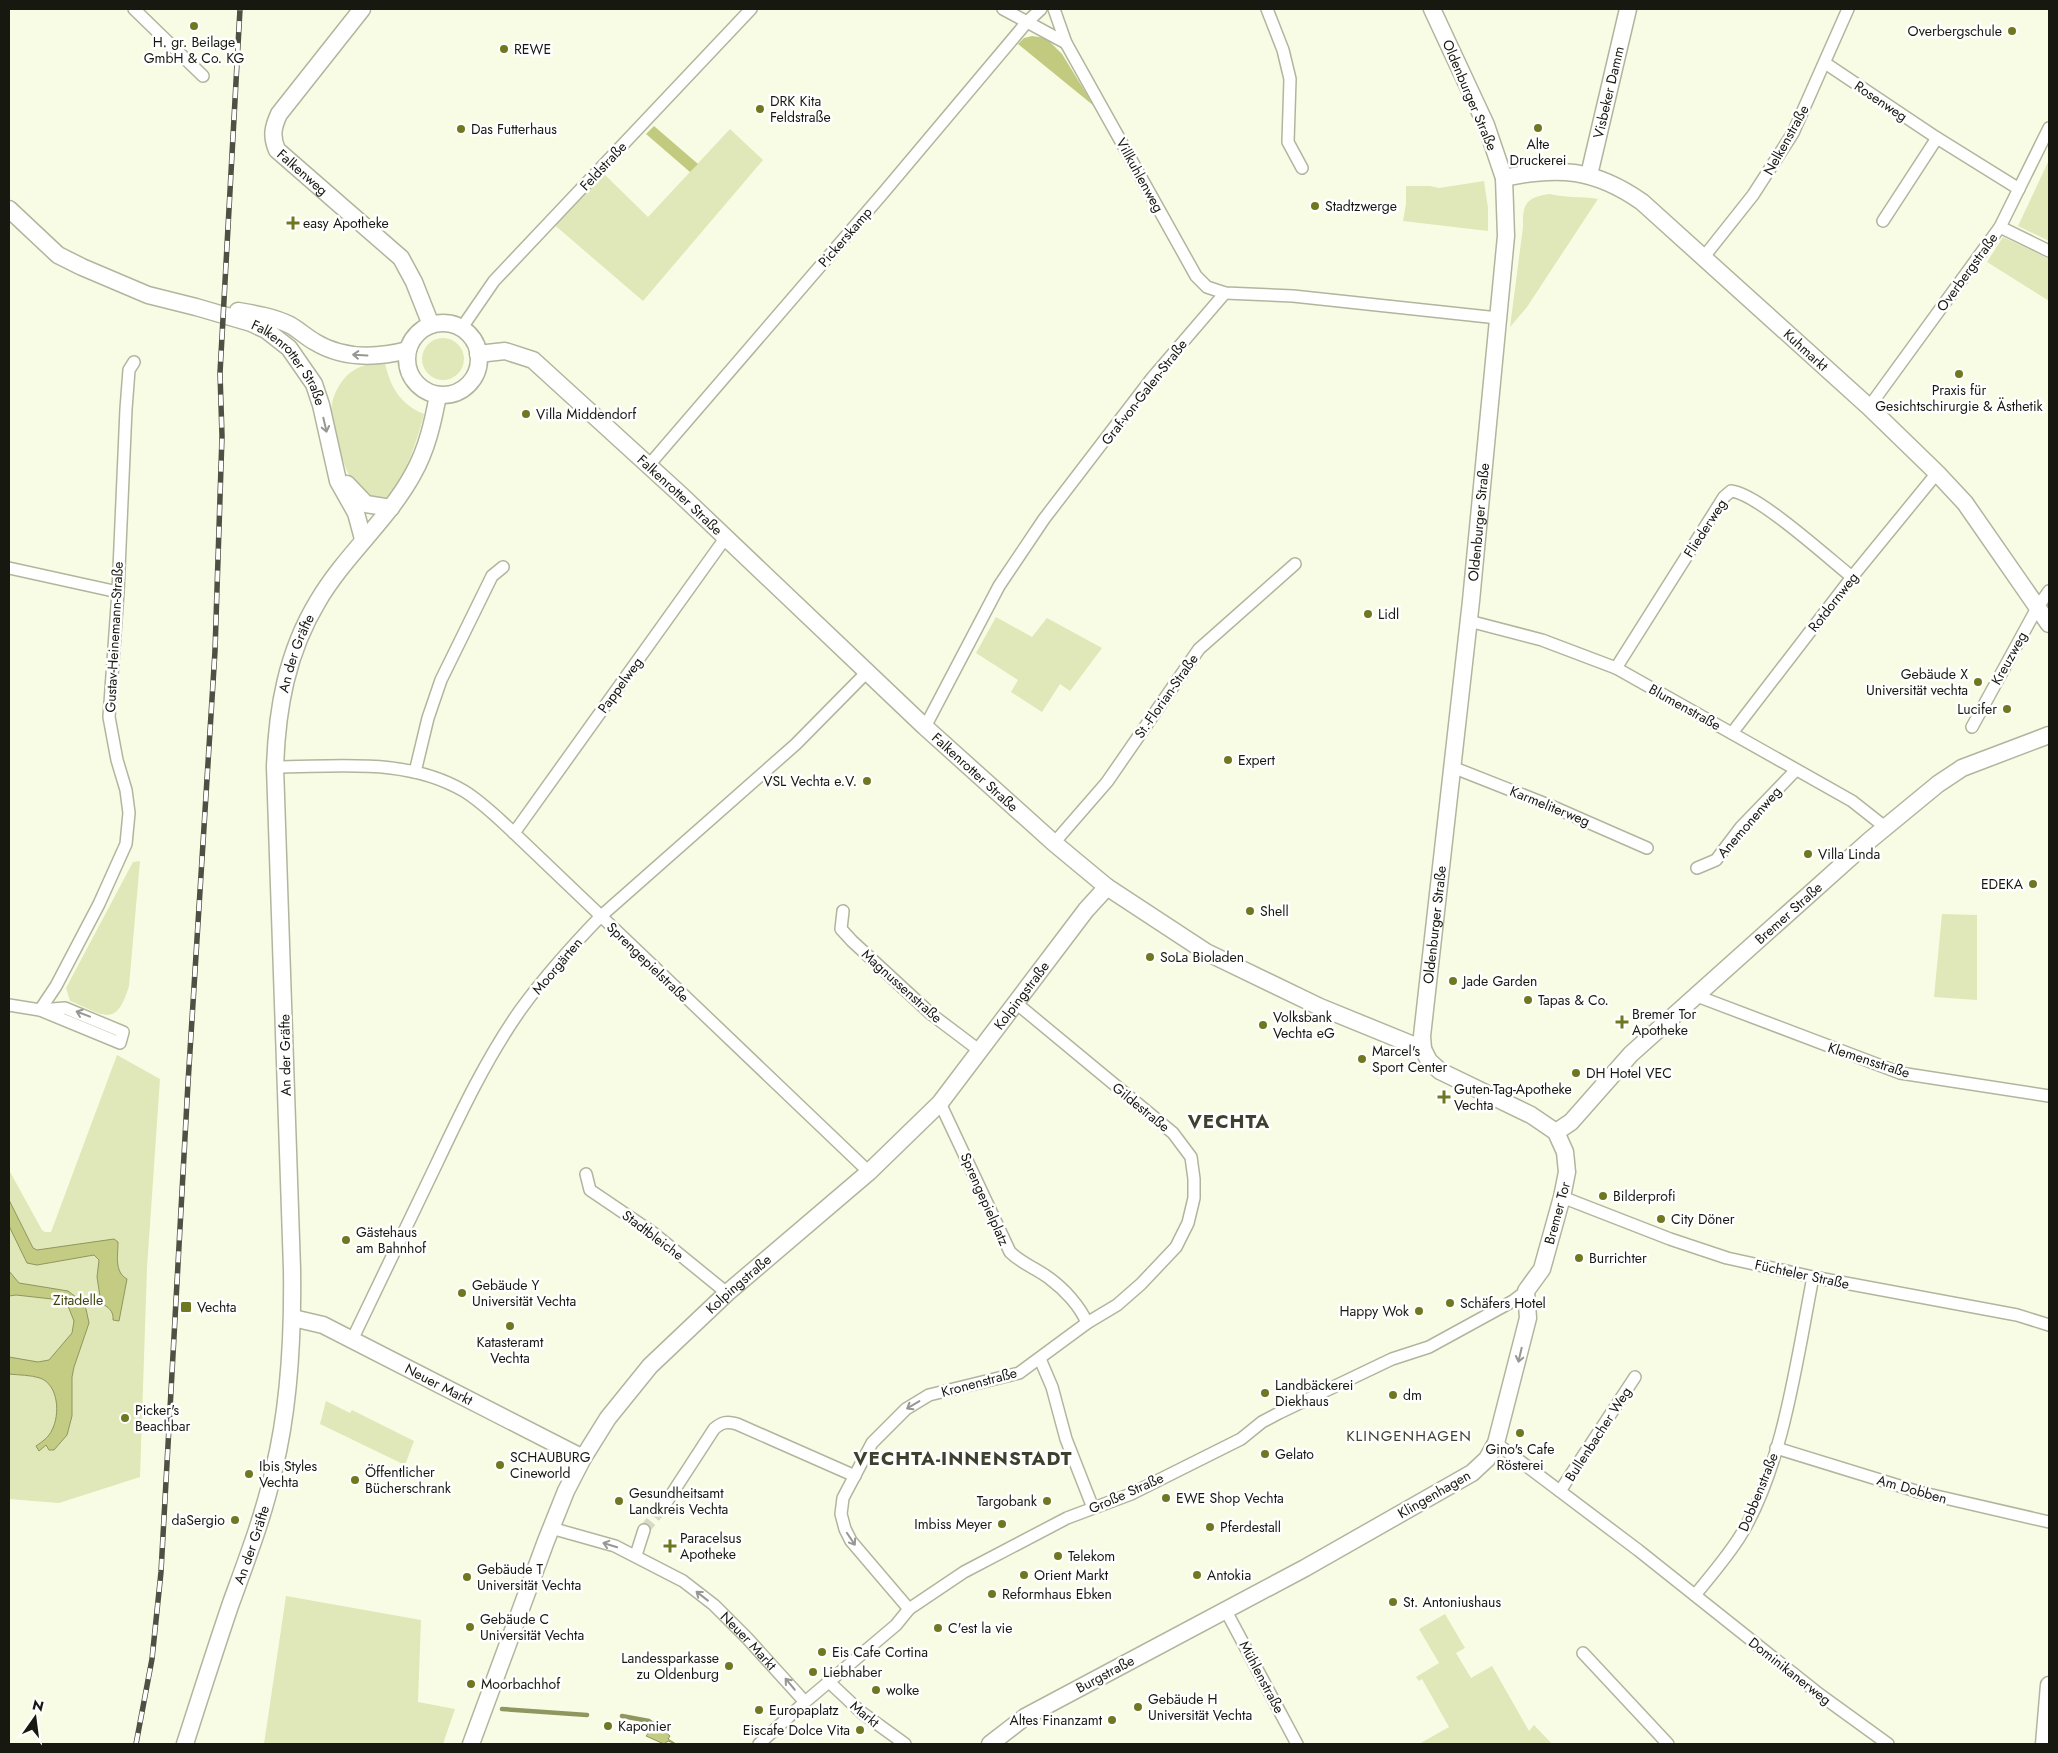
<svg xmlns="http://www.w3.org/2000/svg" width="2058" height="1753" viewBox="0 0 2058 1753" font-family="Jost,sans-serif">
<rect width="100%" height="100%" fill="#f9fce4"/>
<path fill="#e0e7b8" d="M730,129L763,160L643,301L551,222L600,170L648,217Z
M2049,160V241L2018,226Z
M1484,181L1488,208V231L1403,221L1406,204V186H1430L1439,188Z
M1550,194C1564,198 1582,196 1598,199L1527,307L1510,327L1523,227C1522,203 1527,197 1550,194Z
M2003,237L2049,259V301L1987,262Z
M422 359a21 21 0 1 1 42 0a21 21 0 1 1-42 0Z
M385,363C390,387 401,405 424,414C419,434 402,490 384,499C378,501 371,501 366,497C352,486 345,468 340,451C337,440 331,427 331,414C331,394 344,370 366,365C372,363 379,364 385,363Z
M996,617L1032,637L1047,618L1102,648L1070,691L1060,684L1042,712L1011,692L1018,680L976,653Z
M140,861L129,986C116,1030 103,1014 70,1001L66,988L133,862Z
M1942,914L1977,915V1000L1934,997Z
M117,1055L160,1079L147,1268L140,1477L59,1503L9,1499V1170L42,1230L45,1232H51Z
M326,1401L350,1413L352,1410L414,1441L405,1465L320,1424Z
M286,1596L421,1620L418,1702L455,1709L443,1744H264Z
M1445,1614L1465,1648L1456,1653L1471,1678L1492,1666L1529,1731L1534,1725L1552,1744H1419L1449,1727L1422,1679L1419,1681L1416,1677L1439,1663L1419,1629Z"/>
<path fill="#c2ca80" d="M1032,36L1046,38L1062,54L1094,106L1018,44L1024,38Z
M654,126L698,164L690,172L646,134Z"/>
<path fill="#c3cc82" stroke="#8f9660" d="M9,1200L33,1248L37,1250L114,1239L118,1242C118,1255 114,1272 127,1279L119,1321L113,1320C114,1311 108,1307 101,1303L97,1277L99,1260L94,1255L37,1265L27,1263L9,1226Z
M9,1271L19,1283L68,1291L81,1301L86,1309L89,1323L74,1367L72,1377V1416L67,1435L54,1450H49L46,1445L39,1451L36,1446C42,1442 49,1437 52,1430C60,1415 59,1385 40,1378C31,1375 18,1375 9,1374V1357L38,1362L49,1360L72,1333L74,1321L68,1306L61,1300L16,1295L9,1296Z
M654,1726L657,1728L659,1726L670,1736L668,1739L676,1744L668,1741L664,1744L646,1736Z"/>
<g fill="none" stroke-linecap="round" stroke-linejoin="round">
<path stroke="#8f9660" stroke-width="4.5" d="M502,1709L587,1715
M622,1716L649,1721L656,1726"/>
<path stroke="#d7dac4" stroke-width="11" stroke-dasharray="11 5.5" stroke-linecap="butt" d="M644,1530L664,1506"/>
<g stroke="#b2b59e" stroke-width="14">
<g id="street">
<path d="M134,9L203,76"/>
<path d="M1003,9L1066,43"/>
<path d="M1054,9L1066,43L1196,276L1207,287L1225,293L1293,296L1498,318"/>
<path d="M1267,9L1283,50L1290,79L1288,142L1302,168"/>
<path d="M1825,63L1937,138L2019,189"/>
<path d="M1883,221L1937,138"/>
<path d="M2000,227L2049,251"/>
<path d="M1703,258L1753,195L1793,133L1848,9"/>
<path d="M461,329L494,281L751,9"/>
<path d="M1869,407L2000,227L2049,128"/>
<path d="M649,465L884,192L1027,22L1041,9"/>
<path d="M9,568L118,592"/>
<path d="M1469,621L1542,640L1616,668L1852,801L1885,827"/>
<path d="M1616,668L1724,497L1731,491C1757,493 1828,558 1852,577"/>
<path d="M925,727L999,586L1044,519L1152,378L1225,293"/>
<path d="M1972,727L2037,608L2049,591"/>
<path d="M1732,733L1852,577L1937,473"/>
<path d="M275,767C338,767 406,757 464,791C482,802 498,818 514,833L869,1172"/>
<path d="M1452,767L1551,806L1647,848"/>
<path d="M415,772L428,718L441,680L492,576L503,567"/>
<path d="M514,833L726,537"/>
<path d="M1054,843L1107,782L1199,649L1295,564"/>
<path d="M1697,868L1716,860L1741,827L1796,770"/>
<path d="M843,911L841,929L852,941L931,1014L980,1051"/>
<path d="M1697,996L1900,1073L2049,1096"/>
<path d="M9,1005L40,1010L65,1008L123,1032L120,1043L40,1010"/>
<path d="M40,1010L56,986L99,904L126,844L129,813L126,790L117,760L109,717L118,592L126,409L129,370L134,362"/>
<path d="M940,1103L1010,1252C1022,1264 1036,1268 1049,1278C1064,1289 1080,1306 1087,1323"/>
<path d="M586,1174L590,1190L652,1232L727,1293"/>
<path d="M1562,1197L1670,1239L1727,1258L1813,1277L2017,1315L2049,1325"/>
<path d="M352,1340C380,1282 408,1224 436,1165C461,1112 487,1057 521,1009C545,976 572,946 600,917L796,744L867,672"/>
<path d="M1040,1359L1052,1387L1066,1439L1093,1508"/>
<path d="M1496,1443L1638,1550L1819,1694L1888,1744"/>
<path d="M1776,1448L1919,1492L2049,1522"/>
<path d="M1560,1491L1635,1377"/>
<path d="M664,1506L714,1429C722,1422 727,1421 737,1424L855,1476"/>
<path id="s1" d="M551,1528L615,1546L683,1581L714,1605L747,1638L805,1702"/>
<path d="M636,1555L644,1530"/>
<path d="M1695,1595C1710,1577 1726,1558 1739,1538C1783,1468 1797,1358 1813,1277"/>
<path d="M909,1609L851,1541L845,1529L841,1514L843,1498L872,1443L906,1409L929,1395L1019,1373L1087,1323L1117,1305L1141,1284L1176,1247L1188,1223L1194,1198V1179L1191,1157L1173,1133L1016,1003"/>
<path d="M1226,1611L1297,1744"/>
<path d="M1583,1653L1668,1744"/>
<path d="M828,1681L861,1712L905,1744"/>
<path d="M759,1744L805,1702L896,1625L909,1609L964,1572L1067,1518L1131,1494L1241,1439L1262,1422L1279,1413L1392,1359L1429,1347L1513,1301L1526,1291"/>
</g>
</g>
<g stroke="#b2b59e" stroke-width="19">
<g id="secondary">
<path id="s2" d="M362,9L279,114C273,127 271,136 277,150L401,258L414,282L431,325"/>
<path id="s3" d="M1589,175L1628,9"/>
<path id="s4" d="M1504,178C1558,166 1595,169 1642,202L1869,407L1937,473L1965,503L2049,624"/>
<path id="s5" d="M9,209L58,255L82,267L148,295L196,307L251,323L266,330L289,348L314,384L321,405L338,481L356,513L363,539"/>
<path d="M238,311C256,314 274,317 290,325C299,330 306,337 315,342C343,359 377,358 408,350"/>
<circle cx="443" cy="359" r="36"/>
<path id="s6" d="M478,354L505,351L533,360L681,495L925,727L1054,843L1107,887L1206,952L1320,1007L1423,1049L1429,1061L1440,1071L1531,1115L1556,1132L1565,1152L1567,1172L1562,1197L1542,1269L1526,1291L1528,1318L1496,1443L1487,1459L1472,1473L1305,1568L1025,1717L990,1744"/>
<path d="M347,484L366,504L391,508"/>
<path id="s7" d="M1423,1049L1422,1036L1471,601L1506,236L1504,178L1486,125L1432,9"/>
<path id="s8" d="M1556,1132L1571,1122L1631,1054L1870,840L1938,784L1962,768L2049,735"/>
<path id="s9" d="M293,1318L323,1325L583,1458"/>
<path id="s10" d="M185,1744C200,1697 215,1650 231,1603C247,1559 264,1515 274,1469C290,1404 293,1336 292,1269L275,767C277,708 287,652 318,601C345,555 388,520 413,474C427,449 433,422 438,395"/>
<path id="s11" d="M471,1744L546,1541L566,1491L583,1458L608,1418L650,1366L727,1293L869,1172L940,1103L1086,910L1107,887"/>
<path d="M2044,1744L2049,1685"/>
</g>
</g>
<use href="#street" stroke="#fff" stroke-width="11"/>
<use href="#secondary" stroke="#fff" stroke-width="16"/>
<g stroke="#4f5044" stroke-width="5.5">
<path id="rail" d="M136,1744L152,1659L161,1572L188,1083L215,651L222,436L220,373L240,9"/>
</g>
<use href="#rail" stroke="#fff" stroke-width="4" stroke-dasharray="11" stroke-linecap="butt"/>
</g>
<defs><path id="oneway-shaft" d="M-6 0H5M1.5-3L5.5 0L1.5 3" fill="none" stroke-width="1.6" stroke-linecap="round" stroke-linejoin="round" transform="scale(1.25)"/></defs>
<g stroke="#979793">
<use href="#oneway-shaft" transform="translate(360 355) rotate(-177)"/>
<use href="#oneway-shaft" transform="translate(325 425) rotate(77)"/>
<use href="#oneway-shaft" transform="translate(83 1014) rotate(-159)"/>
<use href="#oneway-shaft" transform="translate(1520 1355) rotate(103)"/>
<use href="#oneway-shaft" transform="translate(913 1405) rotate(149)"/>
<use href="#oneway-shaft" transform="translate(851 1539) rotate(56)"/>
<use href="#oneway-shaft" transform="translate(610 1545) rotate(-163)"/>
<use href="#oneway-shaft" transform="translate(702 1596) rotate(-142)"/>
<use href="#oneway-shaft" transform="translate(790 1684) rotate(-130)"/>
</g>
<g fill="#6f7720" stroke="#fff" stroke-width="2">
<circle cx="194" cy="26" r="5"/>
<circle cx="2012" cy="31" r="5"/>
<circle cx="504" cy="49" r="5"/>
<circle cx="760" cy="109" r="5"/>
<circle cx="1538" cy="128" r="5"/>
<circle cx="461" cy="129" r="5"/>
<circle cx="1315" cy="206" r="5"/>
<path d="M290.5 215.5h5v5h5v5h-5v5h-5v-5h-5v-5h5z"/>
<circle cx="1959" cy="374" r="5"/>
<circle cx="526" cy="414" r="5"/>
<circle cx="1368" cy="614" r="5"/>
<circle cx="1978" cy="682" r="5"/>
<circle cx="2007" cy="709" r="5"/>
<circle cx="1228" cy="760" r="5"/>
<circle cx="867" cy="781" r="5"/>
<circle cx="1808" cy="854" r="5"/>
<circle cx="2033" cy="884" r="5"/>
<circle cx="1250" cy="911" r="5"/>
<circle cx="1150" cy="957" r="5"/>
<circle cx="1453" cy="981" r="5"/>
<circle cx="1528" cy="1000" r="5"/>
<path d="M1619.5 1014.5h5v5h5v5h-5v5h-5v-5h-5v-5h5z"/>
<circle cx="1263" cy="1025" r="5"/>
<circle cx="1362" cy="1059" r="5"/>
<circle cx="1576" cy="1073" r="5"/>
<path d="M1441.5 1089.5h5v5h5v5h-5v5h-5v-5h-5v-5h5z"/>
<circle cx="1603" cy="1196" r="5"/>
<circle cx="1661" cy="1219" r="5"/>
<circle cx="346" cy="1240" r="5"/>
<circle cx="1579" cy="1258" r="5"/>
<circle cx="462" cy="1293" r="5"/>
<circle cx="1450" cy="1303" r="5"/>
<rect x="180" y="1301" width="12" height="12" rx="2.5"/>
<circle cx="1419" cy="1311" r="5"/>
<circle cx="510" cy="1326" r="5"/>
<circle cx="1265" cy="1393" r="5"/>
<circle cx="1393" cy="1395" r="5"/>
<circle cx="125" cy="1418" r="5"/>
<circle cx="1520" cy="1433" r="5"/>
<circle cx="1265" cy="1454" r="5"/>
<circle cx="500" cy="1465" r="5"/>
<circle cx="249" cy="1474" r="5"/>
<circle cx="355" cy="1480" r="5"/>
<circle cx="1166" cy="1498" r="5"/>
<circle cx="619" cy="1501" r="5"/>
<circle cx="1047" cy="1501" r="5"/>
<circle cx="235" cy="1520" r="5"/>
<circle cx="1002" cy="1524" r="5"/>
<circle cx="1210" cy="1527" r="5"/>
<path d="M667.5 1538.5h5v5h5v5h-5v5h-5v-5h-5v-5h5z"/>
<circle cx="1058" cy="1556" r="5"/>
<circle cx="1024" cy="1575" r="5"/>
<circle cx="1197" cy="1575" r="5"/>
<circle cx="467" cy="1577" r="5"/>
<circle cx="992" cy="1594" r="5"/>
<circle cx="1393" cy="1602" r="5"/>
<circle cx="470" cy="1627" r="5"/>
<circle cx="938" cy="1628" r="5"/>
<circle cx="822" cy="1652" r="5"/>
<circle cx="729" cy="1666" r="5"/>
<circle cx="813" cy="1672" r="5"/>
<circle cx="471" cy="1684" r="5"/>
<circle cx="876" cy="1690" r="5"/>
<circle cx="1138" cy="1707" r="5"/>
<circle cx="759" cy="1710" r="5"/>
<circle cx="1112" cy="1720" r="5"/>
<circle cx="608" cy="1726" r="5"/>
<circle cx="860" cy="1730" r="5"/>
</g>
<g text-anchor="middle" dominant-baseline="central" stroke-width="5" stroke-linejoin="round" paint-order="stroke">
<g font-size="14" fill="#171810" stroke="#fff" text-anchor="start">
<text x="2002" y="31" text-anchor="end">Overbergschule</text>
<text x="194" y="42" text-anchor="middle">H. gr. Beilage<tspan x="194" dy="16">GmbH &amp; Co. KG</tspan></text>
<text x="514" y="49">REWE</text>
<text x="770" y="101">DRK Kita<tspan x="770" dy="16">Feldstraße</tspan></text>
<text x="471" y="129">Das Futterhaus</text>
<text x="1538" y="144" text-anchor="middle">Alte<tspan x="1538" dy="16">Druckerei</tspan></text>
<text x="1325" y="206">Stadtzwerge</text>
<text x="303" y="223">easy Apotheke</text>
<text x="1959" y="390" text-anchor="middle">Praxis für<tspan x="1959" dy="16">Gesichtschirurgie &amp; Ästhetik</tspan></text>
<text x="536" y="414">Villa Middendorf</text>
<text x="1378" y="614">Lidl</text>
<text x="1968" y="674" text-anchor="end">Gebäude X<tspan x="1968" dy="16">Universität vechta</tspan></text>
<text x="1997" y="709" text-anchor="end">Lucifer</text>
<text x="1238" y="760">Expert</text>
<text x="857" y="781" text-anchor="end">VSL Vechta e.V.</text>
<text x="1818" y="854">Villa Linda</text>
<text x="2023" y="884" text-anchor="end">EDEKA</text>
<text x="1260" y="911">Shell</text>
<text x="1160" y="957">SoLa Bioladen</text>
<text x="1463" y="981">Jade Garden</text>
<text x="1538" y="1000">Tapas &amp; Co.</text>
<text x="1632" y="1014">Bremer Tor<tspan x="1632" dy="16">Apotheke</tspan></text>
<text x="1273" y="1017">Volksbank<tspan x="1273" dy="16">Vechta eG</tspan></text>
<text x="1372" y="1051">Marcel's<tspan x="1372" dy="16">Sport Center</tspan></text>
<text x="1586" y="1073">DH Hotel VEC</text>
<text x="1454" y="1089">Guten-Tag-Apotheke<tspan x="1454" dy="16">Vechta</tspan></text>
<text x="1613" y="1196">Bilderprofi</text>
<text x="1671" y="1219">City Döner</text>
<text x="356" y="1232">Gästehaus<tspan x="356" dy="16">am Bahnhof</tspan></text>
<text x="1589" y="1258">Burrichter</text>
<text x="472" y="1285">Gebäude Y<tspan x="472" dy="16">Universität Vechta</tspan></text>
<text x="1460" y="1303">Schäfers Hotel</text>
<text x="197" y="1307">Vechta</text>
<text x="1409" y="1311" text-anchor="end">Happy Wok</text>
<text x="510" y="1342" text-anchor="middle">Katasteramt<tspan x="510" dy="16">Vechta</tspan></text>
<text x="1275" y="1385">Landbäckerei<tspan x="1275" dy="16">Diekhaus</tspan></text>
<text x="1403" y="1395">dm</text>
<text x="135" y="1410">Picker's<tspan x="135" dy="16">Beachbar</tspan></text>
<text x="1520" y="1449" text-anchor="middle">Gino's Cafe<tspan x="1520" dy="16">Rösterei</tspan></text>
<text x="1275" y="1454">Gelato</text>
<text x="510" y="1457">SCHAUBURG<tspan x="510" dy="16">Cineworld</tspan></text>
<text x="259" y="1466">Ibis Styles<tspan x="259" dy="16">Vechta</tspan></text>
<text x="365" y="1472">Öffentlicher<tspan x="365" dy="16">Bücherschrank</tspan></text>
<text x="629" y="1493">Gesundheitsamt<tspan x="629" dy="16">Landkreis Vechta</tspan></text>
<text x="1176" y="1498">EWE Shop Vechta</text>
<text x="1037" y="1501" text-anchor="end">Targobank</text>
<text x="225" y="1520" text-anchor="end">daSergio</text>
<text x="992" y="1524" text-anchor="end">Imbiss Meyer</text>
<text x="1220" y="1527">Pferdestall</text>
<text x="680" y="1538">Paracelsus<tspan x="680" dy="16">Apotheke</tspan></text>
<text x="1068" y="1556">Telekom</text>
<text x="477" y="1569">Gebäude T<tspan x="477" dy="16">Universität Vechta</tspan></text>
<text x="1034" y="1575">Orient Markt</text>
<text x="1207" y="1575">Antokia</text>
<text x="1002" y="1594">Reformhaus Ebken</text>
<text x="1403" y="1602">St. Antoniushaus</text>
<text x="480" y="1619">Gebäude C<tspan x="480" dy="16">Universität Vechta</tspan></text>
<text x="948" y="1628">C'est la vie</text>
<text x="832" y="1652">Eis Cafe Cortina</text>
<text x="719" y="1658" text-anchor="end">Landessparkasse<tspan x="719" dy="16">zu Oldenburg</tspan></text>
<text x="823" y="1672">Liebhaber</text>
<text x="481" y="1684">Moorbachhof</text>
<text x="886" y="1690">wolke</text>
<text x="1148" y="1699">Gebäude H<tspan x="1148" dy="16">Universität Vechta</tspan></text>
<text x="769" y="1710">Europaplatz</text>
<text x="1102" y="1720" text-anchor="end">Altes Finanzamt</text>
<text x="618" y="1726">Kaponier</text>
<text x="850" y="1730" text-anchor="end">Eiscafe Dolce Vita</text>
</g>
<g font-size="14" fill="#171810" stroke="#fff">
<text stroke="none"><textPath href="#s3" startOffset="85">Visbeker Damm</textPath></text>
<text transform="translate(1470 95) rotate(67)">Oldenburger Straße</text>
<text transform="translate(1881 101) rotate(34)">Rosenweg</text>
<text transform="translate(1786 140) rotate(-61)">Nelkenstraße</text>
<text transform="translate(603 166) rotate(-47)">Feldstraße</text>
<text stroke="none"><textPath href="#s2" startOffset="205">Falkenweg</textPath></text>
<text transform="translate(1140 175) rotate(61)">Villkuhlenweg</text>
<text transform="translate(845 237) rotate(-49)">Pickerskamp</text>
<text transform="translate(1967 272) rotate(-54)">Overbergstraße</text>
<text stroke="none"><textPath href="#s4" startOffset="366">Kuhmarkt</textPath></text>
<text stroke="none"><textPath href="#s5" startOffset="329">Falkenrotter Straße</textPath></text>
<text transform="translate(1144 392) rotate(-52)">Graf-von-Galen-Straße</text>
<text stroke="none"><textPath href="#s6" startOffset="256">Falkenrotter Straße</textPath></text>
<text stroke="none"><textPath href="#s7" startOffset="530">Oldenburger Straße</textPath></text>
<text transform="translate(1705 528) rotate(-57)">Fliederweg</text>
<text transform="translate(1833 602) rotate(-52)">Rotdornweg</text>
<text transform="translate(114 637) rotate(-87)">Gustav-Heinemann-Straße</text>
<text stroke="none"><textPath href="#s10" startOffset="1109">An der Gräfte</textPath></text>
<text transform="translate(2009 658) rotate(-61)">Kreuzweg</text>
<text transform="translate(620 685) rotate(-54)">Pappelweg</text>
<text transform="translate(1166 696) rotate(-55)">St.-Florian-Straße</text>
<text transform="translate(1685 707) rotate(29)">Blumenstraße</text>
<text stroke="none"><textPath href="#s6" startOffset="661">Falkenrotter Straße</textPath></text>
<text transform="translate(1550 806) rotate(22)">Karmeliterweg</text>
<text transform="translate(1749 822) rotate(-49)">Anemonenweg</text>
<text stroke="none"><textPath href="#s8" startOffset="320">Bremer Straße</textPath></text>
<text stroke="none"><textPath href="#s7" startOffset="125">Oldenburger Straße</textPath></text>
<text transform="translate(648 962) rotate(44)">Sprengepielstraße</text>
<text transform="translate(557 966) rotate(-50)">Moorgärten</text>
<text transform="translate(902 986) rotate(42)">Magnussenstraße</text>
<text stroke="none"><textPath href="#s11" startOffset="948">Kolpingstraße</textPath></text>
<text transform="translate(285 1055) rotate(-91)">An der Gräfte</text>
<text transform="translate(1869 1060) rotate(18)">Klemensstraße</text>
<text transform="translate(1141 1107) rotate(39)">Gildestraße</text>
<text transform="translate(985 1199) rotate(66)">Sprengepielplatz</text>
<text transform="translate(1557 1213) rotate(-75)">Bremer Tor</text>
<text transform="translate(653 1235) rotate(37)">Stadtbleiche</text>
<text transform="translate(1802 1274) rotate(12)">Füchteler Straße</text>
<text stroke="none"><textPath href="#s11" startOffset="542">Kolpingstraße</textPath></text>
<text transform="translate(979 1382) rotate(-15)">Kronenstraße</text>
<text stroke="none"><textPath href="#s9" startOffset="161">Neuer Markt</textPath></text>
<text transform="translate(1598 1434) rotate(-57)">Bullenbacher Weg</text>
<text transform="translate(1912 1489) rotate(16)">Am Dobben</text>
<text transform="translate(1758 1492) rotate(-68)">Dobbenstraße</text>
<text transform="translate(1126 1493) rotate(-24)">Große Straße</text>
<text transform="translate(1434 1494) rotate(-30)">Klingenhagen</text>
<text stroke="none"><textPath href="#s10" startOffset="210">An der Gräfte</textPath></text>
<text stroke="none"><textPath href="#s1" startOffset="232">Neuer Markt</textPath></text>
<text transform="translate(1790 1671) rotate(38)">Dominikanerweg</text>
<text transform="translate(1105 1674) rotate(-28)">Burgstraße</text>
<text transform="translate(1262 1677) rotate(62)">Mühlenstraße</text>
<text transform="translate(865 1714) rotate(40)">Markt</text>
</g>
<g font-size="14" fill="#3f440a" stroke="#fff">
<text x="78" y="1300">Zitadelle</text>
</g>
<g font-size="15" letter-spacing="1" fill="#3f412e" stroke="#fff">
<text x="1409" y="1436">KLINGENHAGEN</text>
</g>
<g font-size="19" font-weight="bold" letter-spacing="1" fill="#3f412e" stroke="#fff">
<text x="1229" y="1121">VECHTA</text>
<text x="963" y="1458">VECHTA-INNENSTADT</text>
</g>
</g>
<rect width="2058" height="1753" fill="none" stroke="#171810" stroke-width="20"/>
<g transform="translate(35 1718) rotate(14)" stroke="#ffffff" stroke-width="4" paint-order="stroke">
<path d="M0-4L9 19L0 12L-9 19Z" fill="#171810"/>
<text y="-8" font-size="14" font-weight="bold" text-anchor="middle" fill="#171810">N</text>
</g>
</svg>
